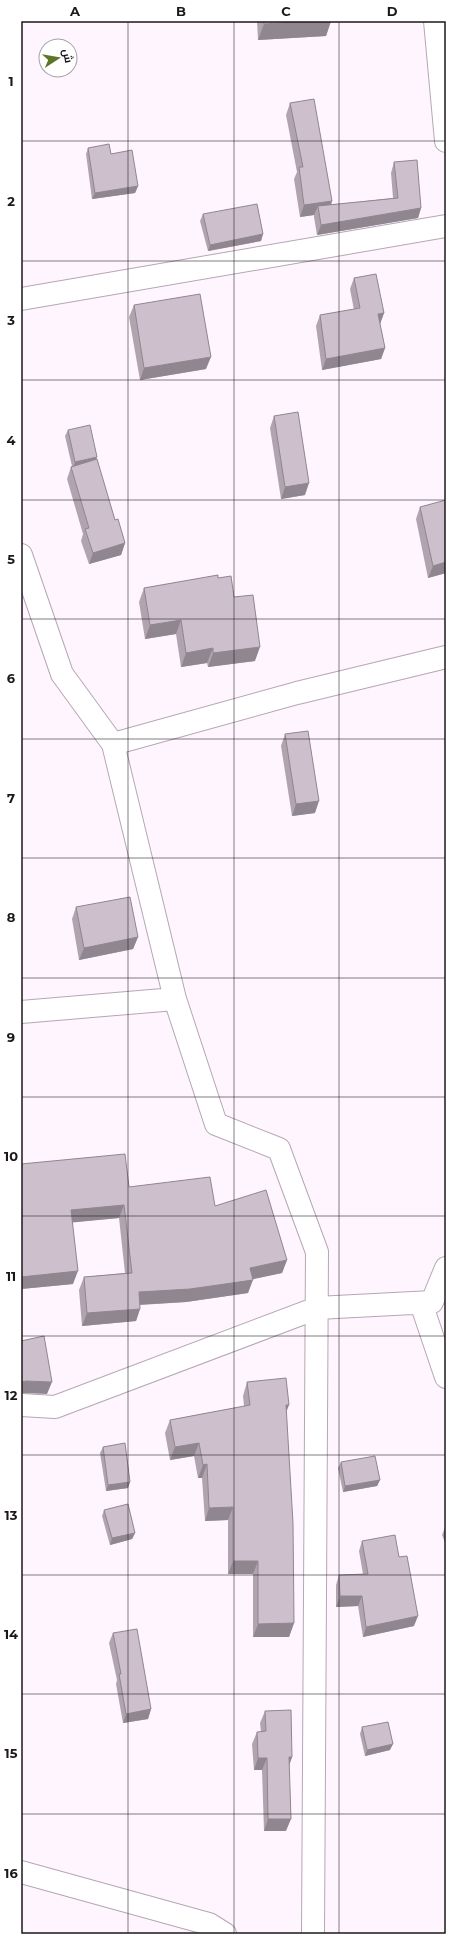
<svg xmlns="http://www.w3.org/2000/svg" width="467" height="1955" viewBox="0 0 467 1955" font-family="Montserrat,Cairo,sans-serif">
<rect width="100%" height="100%" fill="#fff5fe"/>
<g fill="none" stroke-linecap="round" stroke-linejoin="round">
<g stroke="#b5a7b4" stroke-width="24">
<path id="minor" d="M435,21L446,141
M21,299L446,226
M21,555L62,674L113,744L175,999L216,1124L279,1149L317,1252L313,1934
M113,744L297,693L446,657
M21,1012L175,999
M421,1303L446,1377
M21,1405L55,1407L317,1308L432,1302L446,1268
M21,1872L209,1924L225,1934"/>
</g>
<use href="#minor" stroke="#fff" stroke-width="22"/>
</g>
<path fill="#b1a4af" d="M257,21H331L326,36L258,40Z
M290,103L332,201L331,205L393,198L391,173L394,162L421,208L418,218L317,235L314,217V215L300,217L294,179L297,172L286,115Z
M88,148L111,154L138,186L135,193L92,199L86,154Z
M203,214L263,234L261,241L208,251L200,221Z
M354,278L384,313L380,324L385,348L381,359L322,370L316,326L320,315L354,310L350,289Z
M134,305L206,369L140,380L129,317Z
M274,416L305,495L281,499L270,428Z
M68,430L97,457L96,460L115,520L125,543L121,555L89,564L81,541L83,534L67,479L71,467L72,466L65,436Z
M420,507L446,573L428,578L416,519Z
M218,578L234,597L255,661L208,667L207,663L181,667L176,634L145,639L139,602L144,588Z
M285,734L315,813L292,816L281,746Z
M76,907L138,937L133,949L79,960L72,919Z
M21,1164L215,1206L287,1260L282,1273L252,1279L248,1293L186,1302L140,1305V1309L136,1321L82,1326L79,1290L84,1277L125,1273L119,1218L73,1222V1284L21,1289Z
M247,1382L286,1413L294,1623L289,1637H253V1574H228V1520L205,1521L202,1478H198L194,1456L170,1460L165,1433L170,1420L244,1406L243,1396Z
M103,1447L130,1482L128,1488L106,1491L100,1453Z
M341,1462L380,1480L377,1486L343,1492L338,1468Z
M104,1510L135,1533L132,1539L110,1545L102,1516Z
M446,1525V1545L442,1535Z
M362,1541L414,1626L363,1637L358,1606L336,1607V1585L339,1575L363,1574L359,1551Z
M113,1633L151,1709L148,1719L123,1723L116,1684L117,1680L109,1643Z
M265,1711L292,1757L289,1765L286,1831H264L262,1770H254L252,1744L257,1732H261L260,1723Z
M362,1727L390,1750L365,1756L360,1734Z"/>
<path fill="#90868f" d="M310,21H331L326,36L258,40L264,24Z
M138,186L135,193L92,199L95,193Z
M332,201L328,213L318,206L314,215L300,217L304,205Z
M421,208L418,218L317,235L321,225Z
M263,234L261,241L208,251L210,245Z
M384,313L380,324L378,314Z
M385,348L381,359L322,370L326,359Z
M211,357L206,369L140,380L144,368Z
M97,457L95,463L73,468L75,462Z
M309,483L305,495L281,499L285,487Z
M125,543L121,555L89,564L93,553Z
M446,562V573L428,578L433,566Z
M181,620L176,634L145,639L150,625Z
M260,647L255,661L208,667L213,653Z
M213,648L207,663L181,667L186,653Z
M319,801L315,813L292,816L296,804Z
M138,937L133,949L79,960L84,948Z
M124,1205L119,1218L67,1223L71,1210Z
M287,1260L282,1273L245,1281L250,1268Z
M78,1271L73,1284L21,1289V1277Z
M253,1280L248,1293L186,1302L134,1305L139,1292Z
M140,1309L136,1321L82,1326L87,1313Z
M26,1381L52,1382L47,1394L21,1393V1382Z
M286,1405H289L284,1418Z
M199,1443L194,1456L170,1460L175,1447Z
M207,1464L202,1478H198L203,1465Z
M380,1480L377,1486L343,1492L345,1486Z
M130,1482L128,1488L106,1491L108,1485Z
M233,1507L228,1520L205,1521L209,1508Z
M135,1533L132,1539L110,1545L112,1538Z
M233,1561H258L253,1574H228Z
M340,1596H362L358,1606L336,1607Z
M418,1616L414,1626L363,1637L366,1627Z
M294,1623L289,1637H253L258,1624Z
M151,1709L148,1719L123,1723L126,1714Z
M393,1744L390,1750L365,1756L367,1750Z
M289,1757H292L288,1769Z
M258,1758H267L262,1770H254Z
M268,1819H291L286,1831H264Z"/>
<path fill="#cebfcc" stroke="#90868f" d="M264,21H310L264,24Z
M314,99L332,201L304,205L299,167H303L290,103Z
M109,144L111,154L132,150L138,186L95,193L88,148Z
M417,160L421,208L321,225L318,206L398,198L394,162Z
M257,204L263,234L210,245L203,214Z
M376,274L384,313L378,314L385,348L326,359L320,315L360,308L354,278Z
M200,294L211,357L144,368L134,305Z
M298,412L309,483L285,487L274,416Z
M90,425L97,457L75,462L68,430Z
M97,459L115,520L118,519L125,543L93,553L85,529L89,528L71,467Z
M446,500V562L433,566L420,507Z
M218,575V578L231,576L234,597L253,595L260,647L213,653V648L186,653L181,620L150,625L144,588Z
M308,731L319,801L296,804L285,734Z
M130,897L138,937L84,948L76,907Z
M125,1154L129,1187L210,1177L215,1206L266,1190L287,1260L250,1268L253,1280L190,1289L139,1292L140,1309L87,1313L84,1277L132,1273L124,1205L71,1210L78,1271L21,1277V1164Z
M44,1336L52,1382L26,1381L21,1382V1341Z
M286,1378L289,1405H286L293,1523L294,1623L258,1624V1561H233V1507L209,1508L207,1464L203,1465L199,1443L175,1447L170,1420L250,1405L247,1382Z
M125,1443L130,1482L108,1485L103,1447Z
M375,1456L380,1480L345,1486L341,1462Z
M128,1504L135,1533L112,1538L104,1510Z
M395,1535L399,1557L407,1556L418,1616L366,1627L362,1596H340L339,1575L368,1574L362,1541Z
M137,1629L151,1709L126,1714L119,1674H121L113,1633Z
M291,1710L292,1757H289L291,1819H268L267,1758H258L257,1732L266,1731L265,1711Z
M388,1722L393,1744L367,1750L362,1727Z"/>
<path fill="none" stroke="#1c171c" stroke-width="1" stroke-opacity="0.55" d="M128,21V1934M234,21V1934M339,21V1934M21,141H446M21,261H446M21,380H446M21,500H446M21,619H446M21,739H446M21,858H446M21,978H446M21,1097H446M21,1216H446M21,1336H446M21,1455H446M21,1575H446M21,1694H446M21,1814H446"/>
<rect width="467" height="1955" fill="none" stroke="#ffffff" stroke-width="44"/>
<g transform="translate(58 58) rotate(78)"><circle r="19" fill="#ffffff" stroke="#a4a2a4"/>
<path d="M0-3L7 15L0 10L-7 15Z" fill="#5d7527"/>
<text y="-6" font-size="11" font-weight="bold" text-anchor="middle" fill="#1c171c">ش</text>
</g>
<rect x="22" y="22" width="423" height="1911" fill="none" stroke="#1c171c" stroke-width="1.5"/>
<g font-size="13" text-anchor="middle" font-weight="bold" fill="#1c171c">
<text x="75" y="16">A</text>
<text x="181" y="16">B</text>
<text x="286" y="16">C</text>
<text x="392" y="16">D</text>
<text x="11" y="86">1</text>
<text x="11" y="206">2</text>
<text x="11" y="325">3</text>
<text x="11" y="445">4</text>
<text x="11" y="564">5</text>
<text x="11" y="683">6</text>
<text x="11" y="803">7</text>
<text x="11" y="922">8</text>
<text x="11" y="1042">9</text>
<text x="11" y="1161">10</text>
<text x="11" y="1281">11</text>
<text x="11" y="1400">12</text>
<text x="11" y="1520">13</text>
<text x="11" y="1639">14</text>
<text x="11" y="1758">15</text>
<text x="11" y="1878">16</text>
</g>
</svg>
